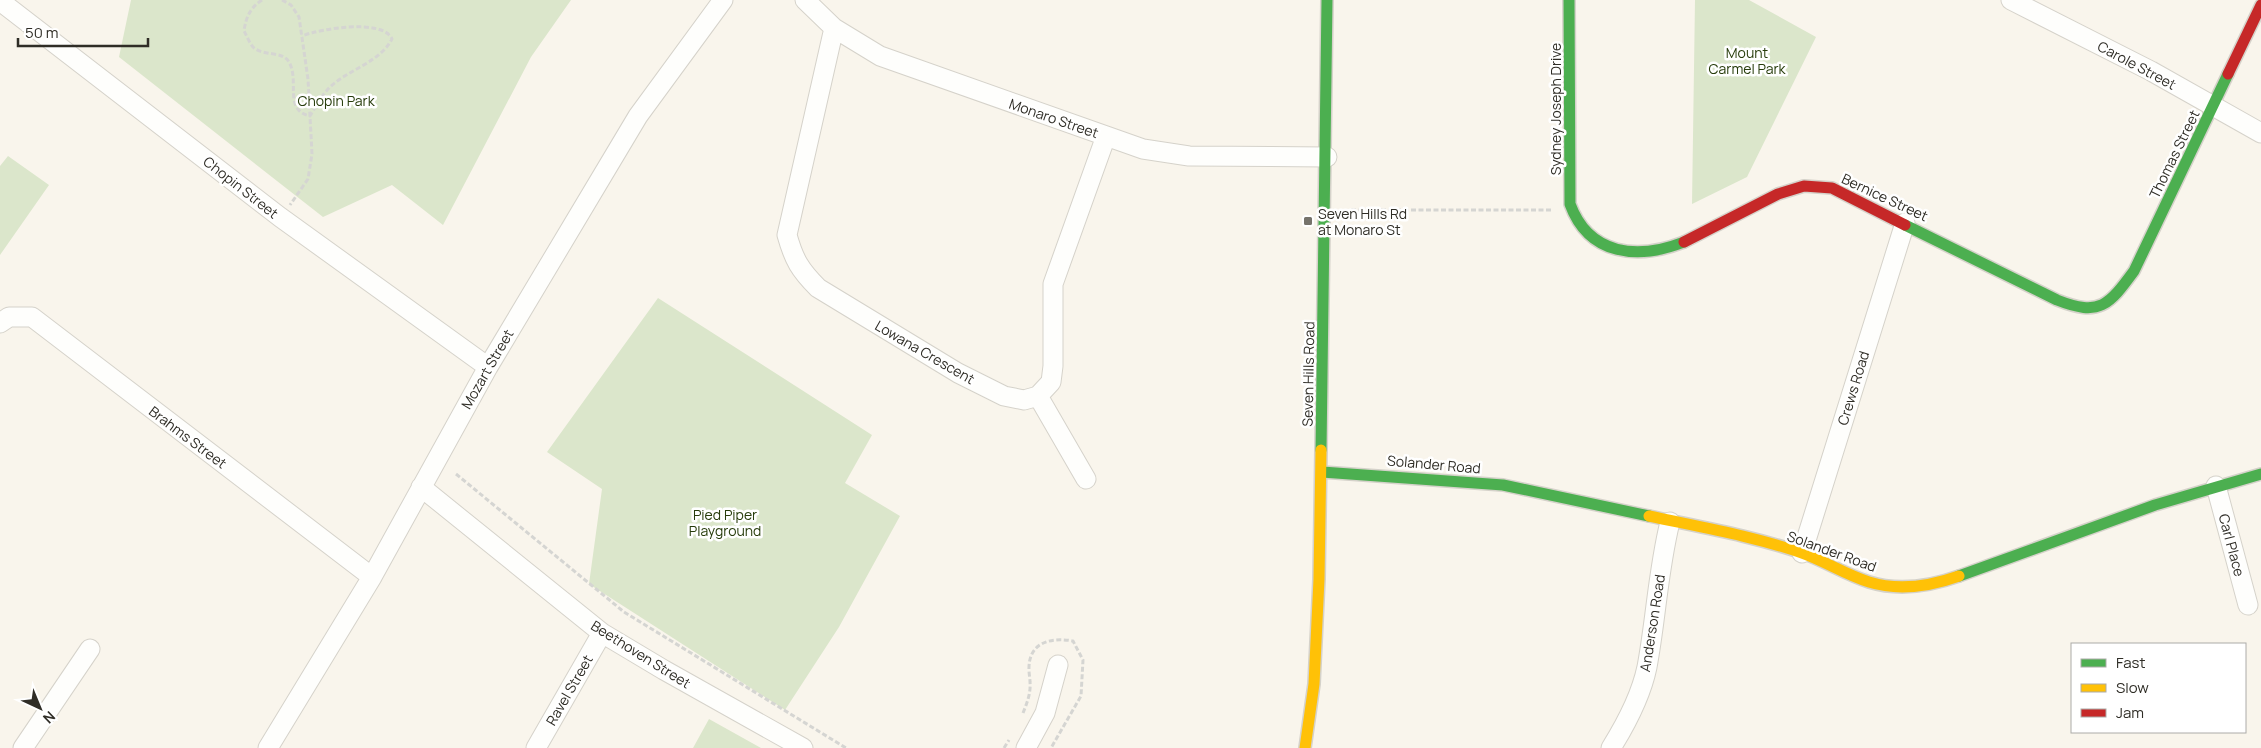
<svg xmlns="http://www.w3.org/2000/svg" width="2261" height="748" viewBox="0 0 2261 748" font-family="Manrope,sans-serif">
<rect width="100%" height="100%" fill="#f9f5ec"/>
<path fill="#dbe6cb" d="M131,0H571L531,57L443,225L392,185L323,217L119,57Z
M1695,0H1749L1816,37L1747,177L1692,204Z
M8,156L49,185L0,255V166Z
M658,298L872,435L845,483L900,516L839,627L785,710L589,584L602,489L547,452Z
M709,719L761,748H693Z"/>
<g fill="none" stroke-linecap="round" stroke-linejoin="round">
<g stroke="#d5d2ca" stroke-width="21">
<path id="street" d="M805,0L834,28L880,56L1143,149L1189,156L1327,157
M2011,0L2151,71L2261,133
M0,1L280,217L488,367
M834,28L787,235C794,260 800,270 818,288L958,373L1004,396L1024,400L1038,396L1051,382L1053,366V284L1106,136
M0,323L9,317H32L372,577
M1038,396L1086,479
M2216,486L2248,605
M421,487L602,633L664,670L803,748
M1802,553L1905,223
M23,748L90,649
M268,748L372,577L488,367L638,116L723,0
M536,748L602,633
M1026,748L1045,713L1058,665
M1611,748C1626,724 1641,696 1647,667C1656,619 1658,570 1670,522"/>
</g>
<g stroke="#d5d2ca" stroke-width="14">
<path id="fast" d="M1569,0L1570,204C1589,256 1638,260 1684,242
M1905,225L2057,300C2100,317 2109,305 2134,271L2228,74
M1321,450L1327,0
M1322,472L1503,485L1649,516
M1959,576L2155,505L2261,474"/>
</g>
<g stroke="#d5d2ca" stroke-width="14">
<path id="slow" d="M1649,516C1700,527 1753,536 1802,553C1825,561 1846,575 1869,582C1898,591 1931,586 1959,576
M1305,748L1314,684L1319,579L1321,450"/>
</g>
<g stroke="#d5d2ca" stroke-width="14">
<path id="jam" d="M2228,74L2261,5
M1684,242L1778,194L1804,186L1832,188L1905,225"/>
</g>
<path stroke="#d5d5d2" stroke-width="3" stroke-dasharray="5 2.5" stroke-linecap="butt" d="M262,0C250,8 246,17 244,31C247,36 249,43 254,48C264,56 283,51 289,62C300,81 283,110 310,116C316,106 322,95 330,87C349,69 379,63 392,39C383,18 319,29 302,36
M282,0L291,5L299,17L308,79L312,154L308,179L290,205
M1351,210H1551
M456,474L624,612L846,748
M1023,713C1027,703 1031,693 1030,682C1030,678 1029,674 1029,670C1028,642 1051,637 1073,641L1083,660L1081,696L1051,748
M1004,748L1009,740"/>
<use href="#street" stroke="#fefefc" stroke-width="19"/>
<use href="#fast" stroke="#4caf50" stroke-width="11"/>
<use href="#slow" stroke="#ffc107" stroke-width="11"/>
<use href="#jam" stroke="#c62828" stroke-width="11"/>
</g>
<rect fill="#76736b" stroke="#fff" stroke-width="2" x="1303" y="216" width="10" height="10" rx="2.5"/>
<g text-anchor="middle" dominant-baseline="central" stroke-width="5" stroke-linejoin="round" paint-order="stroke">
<g font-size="14" fill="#273c0b" stroke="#fff">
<text x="1747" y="52">Mount<tspan x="1747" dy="16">Carmel Park</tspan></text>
<text x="336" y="100">Chopin Park</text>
<text x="725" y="514">Pied Piper<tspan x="725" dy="16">Playground</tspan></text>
</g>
<g font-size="14" fill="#2f2d26" stroke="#fff">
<text transform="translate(2137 65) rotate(28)">Carole Street</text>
<text transform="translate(1555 109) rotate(-90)">Sydney Joseph Drive</text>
<text transform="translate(1054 118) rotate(19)">Monaro Street</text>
<text transform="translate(2174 154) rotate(-64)">Thomas Street</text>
<text transform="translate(241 187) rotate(38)">Chopin Street</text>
<text transform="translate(1885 197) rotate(25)">Bernice Street</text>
<text transform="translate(925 352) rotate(30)">Lowana Crescent</text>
<text transform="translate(487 369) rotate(-60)">Mozart Street</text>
<text transform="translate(1308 374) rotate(-89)">Seven Hills Road</text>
<text transform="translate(1853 388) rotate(-73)">Crews Road</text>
<text transform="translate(188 437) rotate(37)">Brahms Street</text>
<text transform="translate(1434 464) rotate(5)">Solander Road</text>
<text transform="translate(2232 545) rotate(75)">Carl Place</text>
<text transform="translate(1832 551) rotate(20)">Solander Road</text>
<text transform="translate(1652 623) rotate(-81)">Anderson Road</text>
<text transform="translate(641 654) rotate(32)">Beethoven Street</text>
<text transform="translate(569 690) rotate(-60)">Ravel Street</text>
</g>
<g font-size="14" fill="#2f2d26" stroke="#fff" text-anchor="start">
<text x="1318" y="213">Seven Hills Rd<tspan x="1318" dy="16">at Monaro St</tspan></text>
</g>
</g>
<rect x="2071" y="643" width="175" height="90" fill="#ffffff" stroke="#acaba8"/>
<rect x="2081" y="659" width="25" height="8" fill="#4caf50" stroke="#acaba8"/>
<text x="2116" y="668" font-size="15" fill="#2f2d26">Fast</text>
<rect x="2081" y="684" width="25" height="8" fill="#ffc107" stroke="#acaba8"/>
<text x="2116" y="693" font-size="15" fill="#2f2d26">Slow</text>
<rect x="2081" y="709" width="25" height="8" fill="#c62828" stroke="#acaba8"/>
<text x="2116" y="718" font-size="15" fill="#2f2d26">Jam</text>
<g transform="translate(40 708) rotate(136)" stroke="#ffffff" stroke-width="4" paint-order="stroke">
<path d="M0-4L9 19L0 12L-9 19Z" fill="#2f2d26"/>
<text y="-8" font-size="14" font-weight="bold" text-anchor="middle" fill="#2f2d26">N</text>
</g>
<path d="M18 38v8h130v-8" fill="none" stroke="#2f2d26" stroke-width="2.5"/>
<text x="25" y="38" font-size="15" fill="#2f2d26" stroke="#ffffff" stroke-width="4" paint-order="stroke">50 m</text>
</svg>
